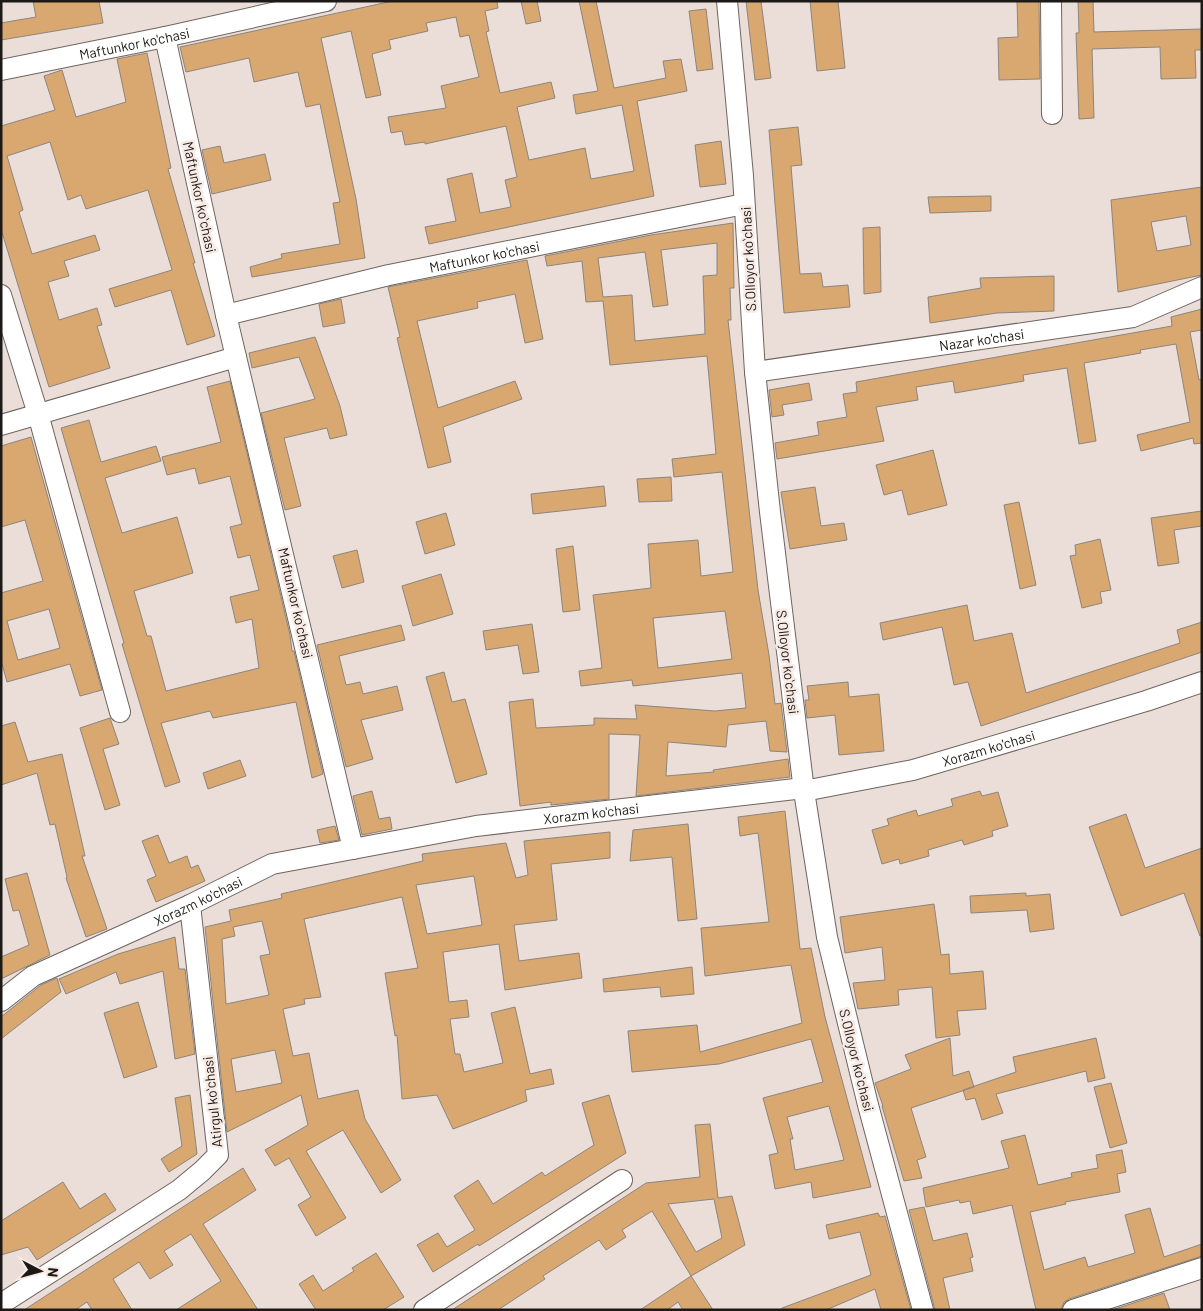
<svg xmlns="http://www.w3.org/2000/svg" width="1203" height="1311" viewBox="0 0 1203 1311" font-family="Barlow,sans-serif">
<rect width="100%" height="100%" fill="#ebded8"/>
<path fill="#d9a770" stroke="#8d857c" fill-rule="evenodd" d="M33,1H99L103,23L1,40V23L36,17Z
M393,1H497L498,8L485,11L489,31L486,32L500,93L551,82L555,98L517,107L529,160L585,148L591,179L634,171L622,105L576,114L573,95L598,91L579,1H596L614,88L666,78L663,61L681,59L687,91L637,101L654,196L429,244L425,227L456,221L447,179L472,173L480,213L511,207L505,180L517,177L506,126L425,144V142L405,145L402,131L391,133L388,117L446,108L441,86L479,77L469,35L460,37L456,17L426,23L428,31L389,40L391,49L372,54L381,95L366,98L351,31L321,38L356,199L365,258L252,277L250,267L282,258L281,254L340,244L333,203L340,202L320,104L306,107L298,72L254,82L249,58L186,72L180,47Z
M521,1H537L541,21L526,24Z
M746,1H761L771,78L755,80Z
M810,1H838L845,68L817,71Z
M1017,1H1039L1040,79L999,80L998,38L1018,37Z
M1078,1H1093L1094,32L1202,29V50H1195L1196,78L1161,79L1160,47L1092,49L1094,118L1079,119L1076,33H1079Z
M706,9L713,69L697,71L689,11Z
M147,53L171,168L168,169L195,263H193L215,336L187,345L171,290L115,307L109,289L172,270L148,190L86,209L81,195L68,200L50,142L7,156L23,210L19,212L32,254L95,235L100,250L64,261L69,276L48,282L59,320L97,308L102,325L97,326L110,368L49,387L1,229V126L55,110L44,76L62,70L76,117L126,102L117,59Z
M798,127L802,165L791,166L800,274L821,273L823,287L848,285L850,307L784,313L769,130Z
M721,141L726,184L700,187L695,145Z
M220,146L224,163L265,154L271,180L212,194L202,150Z
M1202,187V275L1118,292L1111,200ZM1186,216L1191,245L1157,251L1151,222Z
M991,196V211L930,213L928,197Z
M733,223L734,288H730L731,320H728L758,590L769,655L775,704L781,703L787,752L770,751L766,721L728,725L726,747L668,742L666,776L714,772L713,770L788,759L790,777L636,796L640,735L609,734V799L551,805V802L520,806L509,702L533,699L536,728L594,725V718L637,719L635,705L715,711L746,708L742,673L633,686L632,680L581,686L579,671L602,668L593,595L651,588L648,544L698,540L701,576L733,572L722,472L674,477L672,459L716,454L707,356L610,365L603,301L586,302L582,261L547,266L545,256L651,235ZM717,243V275L703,276L705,334L635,341L632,295L603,297L598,258L645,252L653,307L668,305L661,250ZM725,611L732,659L658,668L653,618Z
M880,227L881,292L864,294L863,228Z
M527,260L543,339L525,343L515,294L477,302L478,308L417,321L438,408L515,381L522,399L443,427L451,462L428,468L397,338L400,337L388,287Z
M1054,276V311L997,313L930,323L928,297L981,288L980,278Z
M341,299L345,323L323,327L319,304Z
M1202,309V330L1190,332L1199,380L1202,379V443L1194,444L1193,438L1141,451L1137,435L1190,422L1176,344L1140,350L1141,353L1084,363L1096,441L1079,444L1067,368L1023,375L1024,381L955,393L953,381L916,387L918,400L876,407L884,441L777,459L775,443L819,435L817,422L847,417L843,394L857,392L856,382L1172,326L1171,317Z
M315,337L340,406L347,435L330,439L327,428L284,438L301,506L285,510L261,413L315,399L299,357L252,368L249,353Z
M230,381L290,635L292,651H294L323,774L312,778L296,702L213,718L210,711L161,723L180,782L165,787L122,644L124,643L61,428L89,420L101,462L156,446L161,461L105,478L122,533L177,517L193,573L134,591L147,636H151L166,691L259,668L252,619L236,623L230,597L259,590L250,555L238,558L230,527L242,524L230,476L199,484L195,468L167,475L162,457L221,442L207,387Z
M809,383L812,400L782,405L784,415L772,417L769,390Z
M31,437L102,690L80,696L70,664L7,682L1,660V593L43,581L25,520L1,527V446ZM49,609L60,648L18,660L7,621Z
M933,450L947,505L908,515L902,490L884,495L876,465Z
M671,477L672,501L639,502L637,479Z
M604,486L606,506L533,514L531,494Z
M815,487L821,526L844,523L847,540L790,549L781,492Z
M1019,502L1036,585L1020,589L1004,505Z
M1202,511V526L1174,530L1179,563L1158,566L1151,518Z
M446,513L455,545L425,554L416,522Z
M1100,539L1111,590L1100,592L1102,603L1082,608L1070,556L1076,555L1075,545Z
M573,546L580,610L563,612L556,549Z
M357,550L364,582L342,588L333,556Z
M441,574L453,614L413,626L402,586Z
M967,605L974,641L1012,633L1026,693L1180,643L1177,630L1202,622V652L981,726L968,682L954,685L942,627L883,640L880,623Z
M532,624L539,672L523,674L518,645L486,650L483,631Z
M401,625L405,640L339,656L346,685L360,682L363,694L397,686L403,710L361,720L373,759L346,767L317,645Z
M444,672L452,702L465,699L487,774L456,783L426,677Z
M848,682L849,697L879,694L884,751L839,755L835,715L807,718L805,700H809L807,686Z
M110,718L119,744L103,749L120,805L105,810L80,728Z
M15,722L28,762L62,754L85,856H82L107,929L86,937L66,878L67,877L55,824L50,825L37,773L1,785V726Z
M240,760L246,776L208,789L203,773Z
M372,791L379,819L390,817L392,829L362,835L353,796Z
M980,791L982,796L998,792L1008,826L992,831L993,836L964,845L962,840L928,850L929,856L900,864L899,859L882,864L872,830L889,825L887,819L916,810L918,816L953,806L951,799Z
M785,811L800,949L811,948L825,1017L871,1187L813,1198L811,1182L775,1189L769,1155L778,1153L763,1098L823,1082L811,1039L719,1064L632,1072L628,1031L697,1025L700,1052L802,1023L791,965L705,976L701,928L769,922L758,833L740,836L738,817ZM829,1106L844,1160L795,1170L790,1139H793L787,1117Z
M1126,814L1145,868L1202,848V936H1200L1184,893L1121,916L1089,827Z
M688,824L697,919L678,921L672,857L630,861L633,830Z
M335,826L339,840L320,843L317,830Z
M610,832V858L551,864L557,920L514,925L519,961L579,953L582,978L505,990L499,944L443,952L449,1002L467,1000L469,1017L450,1019L455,1054H460L464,1072L503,1063L491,1013L515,1007L530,1074L551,1069L554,1084L525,1090L527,1101L453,1129L437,1095L402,1099L397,1035L395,1036L385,973L418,968L402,897L304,919L321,997L304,999L305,1004L283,1009L293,1056L309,1053L318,1099L358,1090L365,1119L401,1180L381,1193L343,1130L306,1151L346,1218L316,1236L298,1205L311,1197L289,1158L275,1166L265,1150L308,1125L301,1095L227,1132L205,927L231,921L229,910L282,898L281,894L423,861L422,854L506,843L516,878L528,875L524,841ZM474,876L482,925L427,934L416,885ZM262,921L270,954L260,956L269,995L226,1004L222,939L235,936L233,927ZM275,1050L282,1083L236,1092L231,1059Z
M158,835L169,863L187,856L191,868L198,865L205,881L156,902L147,880L156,876L142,841Z
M27,873L50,955L1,979V957L29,945L19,910L13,911L5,879Z
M1026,893V896L1050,894L1054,929L1030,932L1027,910L971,913L970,896Z
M934,904L941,955L949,954L950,974L983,971L986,1009L957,1011L960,1035L936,1038L932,987L898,990L899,1005L858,1009L853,983L885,980L882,947L845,953L840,917Z
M175,937L179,969H185L195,1054L175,1059L163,971L120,984L116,972L66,994L59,979L118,954Z
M692,967L694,994L661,997L660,987L604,992L603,979Z
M57,978L61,992L1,1039V1017L41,985Z
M138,1002L157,1067L124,1078L104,1013Z
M950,1038L953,1076L969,1071L974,1087L911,1108L926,1157L917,1160L922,1178L904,1181L882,1106H883L875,1083L911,1069L905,1055Z
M1096,1038L1105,1078L1088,1082L1086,1071L996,1094L1003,1113L982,1120L975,1098L966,1100L963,1090L1016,1072L1013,1057Z
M1111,1083L1127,1143L1110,1148L1094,1087Z
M190,1095L197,1154L169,1172L161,1159L182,1146L175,1098Z
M609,1095L626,1153L479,1246L478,1244L433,1272L417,1245L438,1233L447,1247L475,1230L454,1196L478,1180L493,1204L542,1172L545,1176L594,1145L582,1103Z
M710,1124L718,1198L732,1196L745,1245L691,1276L652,1211L622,1230L626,1237L606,1250L599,1240L543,1276L545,1279L498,1310H452L646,1183L700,1177L695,1125ZM714,1199L722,1238L696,1252L668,1204Z
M1025,1135L1038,1185L1072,1177L1071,1173L1098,1168L1096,1155L1122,1150L1126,1172L1117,1174L1120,1192L1065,1202L1066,1204L1030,1212L1044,1270L1085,1257L1088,1267L1135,1253L1125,1215L1150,1208L1164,1257L1202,1244V1256L1069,1299L1064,1302L1061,1310H1036L1012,1205L973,1214L970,1201L960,1203L959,1200L926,1207L923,1188L1009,1168L1001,1141Z
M243,1168L256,1190L203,1224L258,1310H176L221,1281L191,1234L164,1251L173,1265L150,1279L139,1262L113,1279L132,1310H92L87,1302L75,1310H24Z
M63,1182L80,1209L105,1193L116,1210L37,1260L28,1247L1,1255V1221Z
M924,1207L933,1241L967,1233L973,1257L970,1258L973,1271L943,1278L950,1310H935L909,1210Z
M878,1213L880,1217L885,1216L911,1310H881L875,1289L826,1310H782V1308L871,1275L860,1232L829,1239L826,1225Z
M376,1253L404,1297L383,1310H316L299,1284L313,1275L323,1291L354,1271L352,1268Z
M691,1276L713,1310H683L678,1302L667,1310H640Z
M1164,1293L1170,1310H1112Z"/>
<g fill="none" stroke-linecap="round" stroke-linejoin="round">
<g stroke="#6f645f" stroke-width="22">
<g id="street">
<path d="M727,1L743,176L755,372L770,512L804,791L827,937L868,1105L923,1310"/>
<path d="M1051,1L1052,114"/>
<path d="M165,37L226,315L353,849"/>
<path id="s1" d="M1,70L165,37L326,1"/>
<path d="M1,295L38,414L120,712"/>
<path id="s2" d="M226,315L389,275L744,204"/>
<path id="s3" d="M755,372L1133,317L1202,287"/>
<path d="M1,425L236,357"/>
<path id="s4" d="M1,1001L33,976L190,905L272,864L476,826L795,789L804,791L913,770L1146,701L1202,682"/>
<path d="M1,1304L179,1190L202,1171L218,1155L190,905"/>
<path d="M424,1310L622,1180"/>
<path d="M1073,1310L1202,1268"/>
</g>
</g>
<use href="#street" stroke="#fff" stroke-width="20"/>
</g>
<g text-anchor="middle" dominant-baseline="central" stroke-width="5" stroke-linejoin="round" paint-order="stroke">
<g font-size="14" fill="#1d1916" stroke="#f8ebe5">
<text stroke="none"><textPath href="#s1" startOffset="136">Maftunkor ko'chasi</textPath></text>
<text transform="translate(200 197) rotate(78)">Maftunkor koʻchasi</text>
<text stroke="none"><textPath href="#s2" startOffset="265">Maftunkor ko'chasi</textPath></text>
<text transform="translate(748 259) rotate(-93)">S.Olloyor koʻchasi</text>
<text stroke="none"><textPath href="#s3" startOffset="229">Nazar ko'chasi</textPath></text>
<text transform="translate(296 603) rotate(77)">Maftunkor koʻchasi</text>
<text transform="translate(788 662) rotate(83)">S.Olloyor koʻchasi</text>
<text stroke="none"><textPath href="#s4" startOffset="1032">Xorazm ko'chasi</textPath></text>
<text stroke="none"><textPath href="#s4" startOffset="628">Xorazm ko'chasi</textPath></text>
<text stroke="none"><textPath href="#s4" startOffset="222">Xorazm ko'chasi</textPath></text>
<text transform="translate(857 1060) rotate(76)">S.Olloyor koʻchasi</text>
<text transform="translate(212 1102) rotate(-96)">Atirgul koʻchasi</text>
</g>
</g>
<rect width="1203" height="1311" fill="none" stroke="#1d1916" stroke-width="5"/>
<g transform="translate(40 1271) rotate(96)" stroke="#f8ebe5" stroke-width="4" paint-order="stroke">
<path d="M0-4L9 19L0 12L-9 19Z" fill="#1d1916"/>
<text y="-8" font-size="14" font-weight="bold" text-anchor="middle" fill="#1d1916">N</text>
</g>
</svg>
